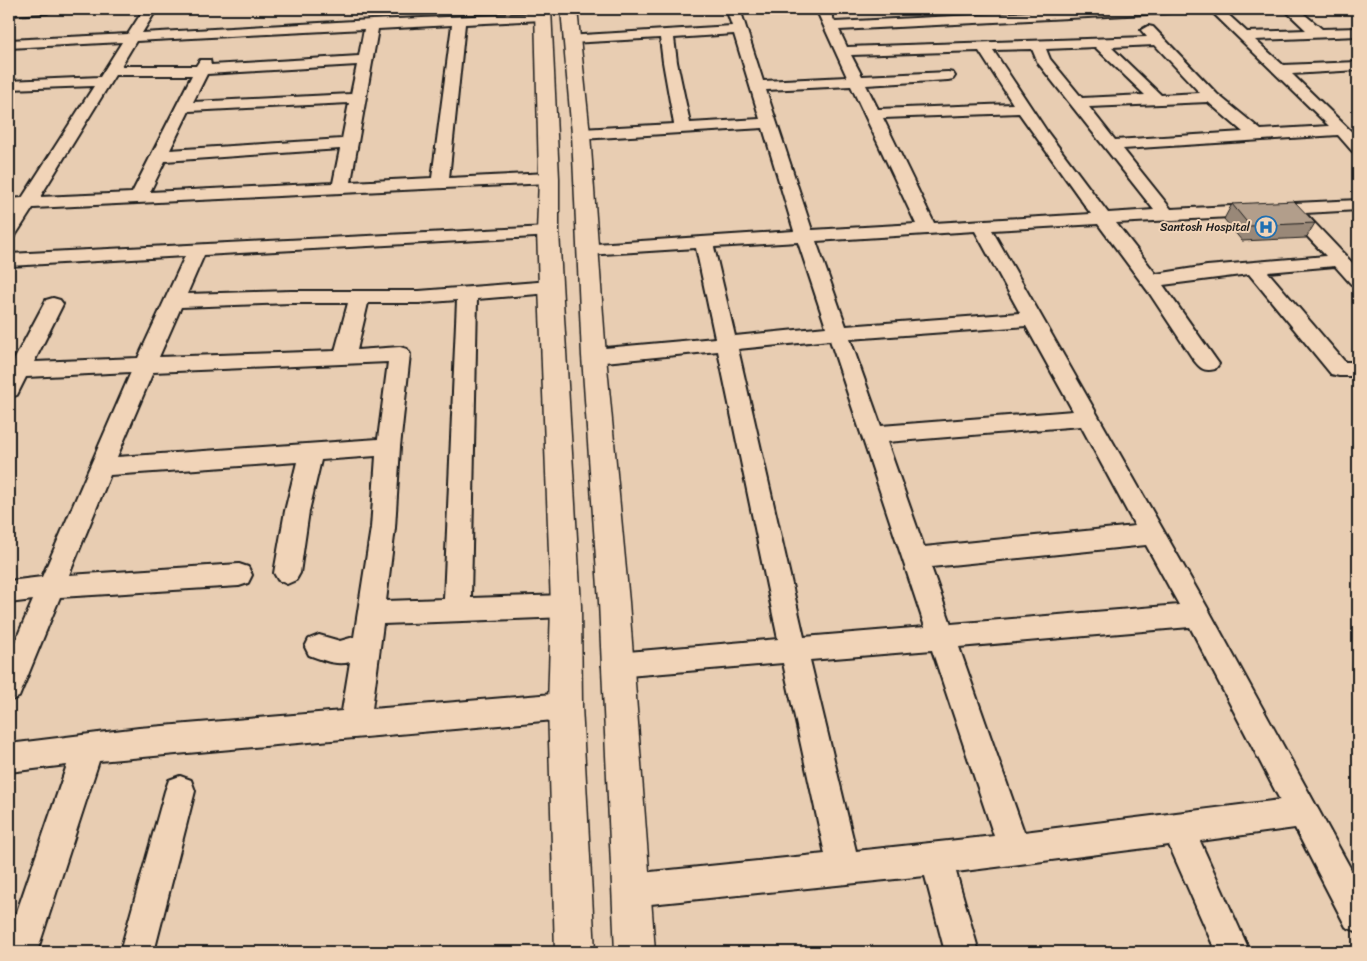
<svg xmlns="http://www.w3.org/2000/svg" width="1367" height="961" viewBox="0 0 1367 961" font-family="Sriracha,sans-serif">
<rect width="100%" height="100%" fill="#e8cdb2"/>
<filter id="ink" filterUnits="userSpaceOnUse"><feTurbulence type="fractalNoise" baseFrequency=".02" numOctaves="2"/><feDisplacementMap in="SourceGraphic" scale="10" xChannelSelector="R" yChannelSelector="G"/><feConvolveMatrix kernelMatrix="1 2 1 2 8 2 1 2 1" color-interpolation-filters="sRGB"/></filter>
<g filter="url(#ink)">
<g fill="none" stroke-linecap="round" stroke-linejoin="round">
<g stroke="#1c1c1c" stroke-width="4">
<path id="minor" d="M9,9H54L47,13L9,15Z
M144,9H157L142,33L372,20L548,13L550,16L543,20L465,24L449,178L549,173L555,174L558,178L555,182L549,183L33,208L15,236L9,237V218L15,209H9V199L22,198L94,86L9,89V81L100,77L122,42L9,48V40L128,34ZM452,25L432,178L351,182L378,29ZM364,29L359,56L211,65L210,60H200L196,66H121L136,41ZM357,65L351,94L193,102L207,74ZM115,75H192L132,193L40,197ZM349,103L342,139L170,150L189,111ZM340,149L333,183L150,192L165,161Z
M726,9H740L763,81L847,77L816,9H828L835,22L1091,9H1172L1171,12L1166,13L839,30L847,47L1147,37L1141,30L1148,26L1153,27L1217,94L1261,130L1329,126L1209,9H1222L1247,32L1306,30L1284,9H1298L1322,29L1358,28V36L1255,40L1283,65L1358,62V70L1292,74L1358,138V153L1352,151L1338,135L1123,149L1171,209L1358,200V210L1305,213L1358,269V286L1351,284L1335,266L1268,272L1345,362H1358V376H1339L1331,374L1249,274L1163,285L1219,364L1215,369C1203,372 1200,368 1193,359L1150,294L1098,224L992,230L1207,607L1358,882V932L1346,927L1295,828L1200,841L1250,952H1216L1169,845L956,872L979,952H945L925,876L631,906L619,902L615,890L619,878L631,874L825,854L783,663L616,677L606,674L602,665L606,656L616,653L778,639L718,351L594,363L587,361L584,356L587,351L594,349L715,338L696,248L587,255L580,253L578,249L580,245L794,231L763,128L581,139L575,137L573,134L575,131L581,129L674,124L663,62L660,38L571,43L564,39L566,36L732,26ZM734,34L760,119L690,123L677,62L674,38ZM1155,45L1200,93L1161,95L1111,47ZM1095,47L1145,95L1082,98L1050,59L1046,49ZM1032,49L1038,63L1154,210L1108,213L1048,133L993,50ZM979,51L1013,104L878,109L866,85L948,80L953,79L955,76L953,73L948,72L862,76L851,55ZM851,86L916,224L812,230L766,90ZM1208,102L1243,132L1115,140L1089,107ZM1019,113L1091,214L934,223L883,118ZM1286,214L1326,256L1207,266L1156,274L1116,223ZM975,231L1020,313L846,326L816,241ZM798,242L826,327L735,336L714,247ZM1026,326L1073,411L881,426L850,339ZM830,340L925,627L804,637L738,349ZM1081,426L1135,526L924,547L887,442ZM1146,545L1179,605L951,624L931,567ZM1190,627L1280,800L1024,832L959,647ZM932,650L994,836L856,851L810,660Z
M548,227L554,228L557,232L554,236L204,255L187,294L291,291H419L550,281L557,283L560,287L557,291L550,293L477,299L471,598L566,595L575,598L579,606L575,614L566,617L383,624L372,709L565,693L575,697L579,706L575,715L565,719L99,761L37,952H9V935L67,765L9,772V744L139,728L342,711L350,662C336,666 323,660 309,655L305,647L309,639L319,635L340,641L354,637L371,528L376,456L321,460L309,511L300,573L296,580L287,584L278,580L274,573L285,511L297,462L110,475L69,575L239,564L248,567L252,575L248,583L239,586L60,597L19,697L9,701V656L33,600L9,603V581L42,577L131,372L26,377L17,395L9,398V364H12L46,300L53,298L60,300L63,304L34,362L138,358L185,256L9,266V254ZM457,300L444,599L386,601L395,528L400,447L410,354L407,349L400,347L357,350L368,303H419ZM291,303H348L335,351L159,357L181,307ZM388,362L378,439L117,457L153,372Z
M180,776L191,780L195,791L154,952H120L165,791L169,780Z"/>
</g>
<g stroke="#1c1c1c" stroke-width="3">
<path id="tertiary" d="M535,9H551L559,178V232L581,606L582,706L595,952H555L548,706L551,606L537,232L539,178Z
M561,9H577L590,134L606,356L629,602L655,952H615L599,602L582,356L572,134Z"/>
</g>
<use href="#minor" fill="#f1d4b8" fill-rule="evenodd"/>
<use href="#tertiary" fill="#f1d4b8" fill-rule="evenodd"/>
</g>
<path fill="#998878" stroke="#1c1c1c" d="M1232,204L1315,223L1306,238L1242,241L1224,219Z"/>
<path fill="#b29e8b" stroke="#1c1c1c" d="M1294,201L1315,223L1250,226L1232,204Z"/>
</g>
<defs>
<g id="hospital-ring" transform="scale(1.125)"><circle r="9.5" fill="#f1d4b8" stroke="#1f6fb2" stroke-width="1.5"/><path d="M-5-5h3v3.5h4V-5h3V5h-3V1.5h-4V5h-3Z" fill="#1f6fb2"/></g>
</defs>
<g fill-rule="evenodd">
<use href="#hospital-ring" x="1266" y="227"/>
</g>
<g text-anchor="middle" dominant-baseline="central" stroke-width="4" stroke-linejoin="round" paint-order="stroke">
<g font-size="12" fill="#1c1c1c" stroke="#f1d4b8" text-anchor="end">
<text x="1250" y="227">Santosh Hospital</text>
</g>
</g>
<rect width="1367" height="961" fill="none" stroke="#f1d4b8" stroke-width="30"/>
<rect x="15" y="15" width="1337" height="931" fill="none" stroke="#1c1c1c" stroke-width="2" filter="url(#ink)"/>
</svg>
